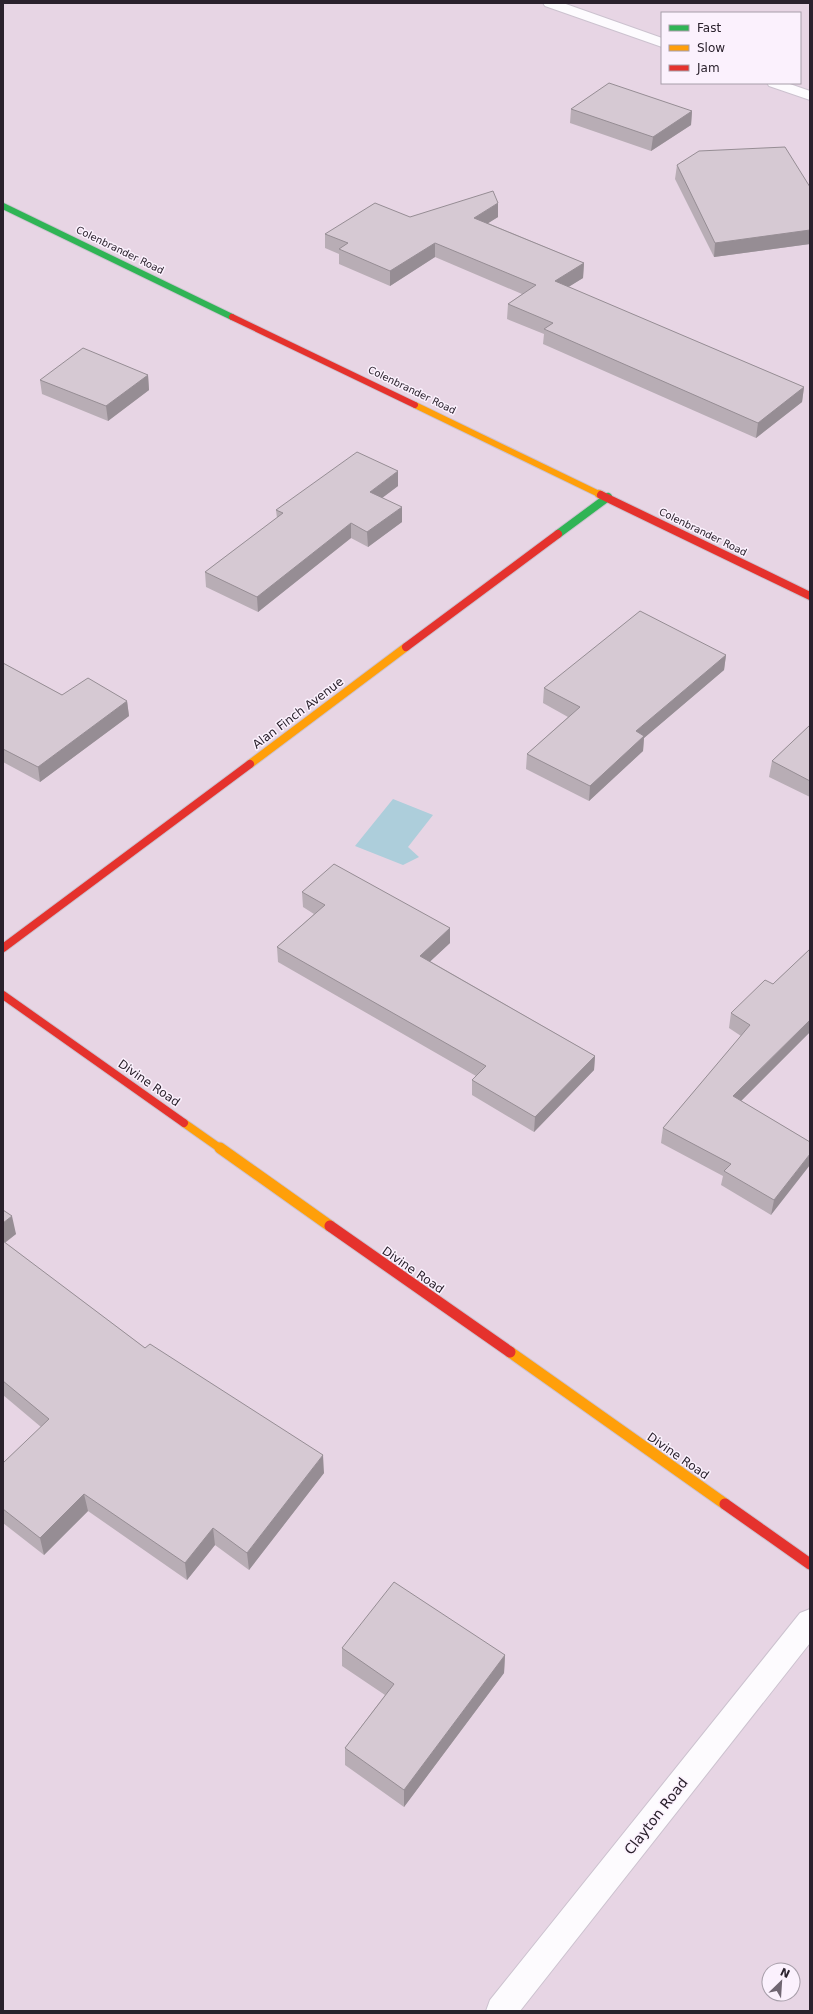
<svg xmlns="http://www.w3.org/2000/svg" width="813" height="2014" viewBox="0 0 813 2014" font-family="'DejaVu Sans',sans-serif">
<rect width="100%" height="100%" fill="#f2e5f5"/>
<path fill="#e7d5e4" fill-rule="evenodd" d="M3,3H810V2011H3ZM662,13H800V83H662ZM769,1970H793V1994H769Z"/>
<path fill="#adcedb" d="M393,799L433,815L408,847L419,857L403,865L355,846Z"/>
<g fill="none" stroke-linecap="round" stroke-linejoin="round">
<g stroke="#ccc2cf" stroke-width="2">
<path id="street" d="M543,3H563L662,38V47L545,6Z
M767,83H787L810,91V100L769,86Z
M810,1609V1643L520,2011H486L490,2000L800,1613Z"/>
</g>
<g stroke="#ccc2cf" stroke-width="8">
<path id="fast-far1" d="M3,206L232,317"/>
</g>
<g stroke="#ccc2cf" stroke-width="10">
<path id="fast" d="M558,534L608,497"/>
</g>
<g stroke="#ccc2cf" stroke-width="8">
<path id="slow-far2" d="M415,405L601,495"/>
</g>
<g stroke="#ccc2cf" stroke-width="10">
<path id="slow-far1" d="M599,494L601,495
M250,764L406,647
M184,1123L221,1149"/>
</g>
<g stroke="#ccc2cf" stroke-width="13">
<path id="slow" d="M220,1148L330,1226
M510,1352L725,1504"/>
</g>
<g stroke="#ccc2cf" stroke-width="8">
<path id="jam-far2" d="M232,317L415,405"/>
</g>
<g stroke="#ccc2cf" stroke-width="10">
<path id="jam-far1" d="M601,495L810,596
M406,647L558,534
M3,948L250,764
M3,995L184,1123"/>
</g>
<g stroke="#ccc2cf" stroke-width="13">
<path id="jam" d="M330,1226L510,1352
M725,1504L810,1564"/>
</g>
<use href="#street" fill="#fdfbfe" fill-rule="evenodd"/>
<use href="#fast-far1" stroke="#30b455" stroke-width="6"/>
<use href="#fast" stroke="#30b455" stroke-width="8"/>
<use href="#slow-far2" stroke="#ff9f0a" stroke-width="6"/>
<use href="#slow-far1" stroke="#ff9f0a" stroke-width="8"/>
<use href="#slow" stroke="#ff9f0a" stroke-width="11"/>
<use href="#jam-far2" stroke="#e5322d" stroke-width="6"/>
<use href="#jam-far1" stroke="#e5322d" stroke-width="8"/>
<use href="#jam" stroke="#e5322d" stroke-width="11"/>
</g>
<path fill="#b8adb5" d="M571,109L692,111L691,125L651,151L570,123Z
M677,165L810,187V244L714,257L675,179Z
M410,217H498L488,223L584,263L583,278L568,287L804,387L802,402L756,438L543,344L544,334L507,319L508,304L522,294L435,257L390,286L339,264V254L325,248V234Z
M148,375L149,390L108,421L42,394L40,380Z
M398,486L382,498L402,522L368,547L351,538L258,612L206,587L205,572L277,518L276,510Z
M726,655L724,670L644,738L643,751L589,801L526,769L527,754L568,717L543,703L544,688Z
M3,663L62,695L127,701L129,716L40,782L3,762Z
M810,725V797L769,777L772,761Z
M302,892L450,928V943L430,961L595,1056L594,1070L534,1132L472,1095V1080L476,1076L278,962L277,947L314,914L303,907Z
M810,949V1032L741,1101L810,1142L771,1215L721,1185L723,1176L661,1143L663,1128L741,1036L729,1028L731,1013L773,984Z
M3,1210L16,1234L5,1243L145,1348L324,1473L249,1570L215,1545L187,1580L88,1511L44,1555L3,1523V1463L41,1427L3,1395Z
M342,1648L505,1655L504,1673L404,1807L345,1765V1748L385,1695L342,1666Z"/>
<path fill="#968d94" d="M692,111L691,125L651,151L653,137Z
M498,203V217L474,232V218Z
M810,230V244L714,257L715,243Z
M435,243V257L390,286V271Z
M584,263L583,278L554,296L555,281Z
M148,375L149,390L108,421L106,406Z
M804,387L802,402L756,438L758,423Z
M398,471V486L370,507V492Z
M402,507V522L368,547L367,532Z
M351,523V538L258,612L257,597Z
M726,655L724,670L644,738L643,751L589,801L590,786L636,731Z
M127,701L129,716L40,782L38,767Z
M450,928V943L420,971V956Z
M810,1020V1032L731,1111L733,1096Z
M595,1056L594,1070L534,1132L535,1117Z
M810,1154V1165L771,1215L774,1200Z
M12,1216L16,1234L3,1244V1223Z
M323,1455L324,1473L249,1570L247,1553Z
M84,1494L88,1511L44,1555L40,1538Z
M213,1528L215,1545L187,1580L185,1563Z
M505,1655L504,1673L404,1807V1790Z"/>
<path fill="#d6c9d3" stroke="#968d94" d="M609,83L692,111L653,137L571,109Z
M785,147L810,187V230L715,243L677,165L699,151Z
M493,191L498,203L474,218L584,263L555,281L804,387L758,423L544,329L553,323L508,304L536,285L435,243L390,271L339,249L348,243L325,234L375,203L410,217Z
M83,348L148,375L106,406L40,380Z
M357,452L398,471L370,492L402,507L367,532L351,523L257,597L205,572L283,513L276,510Z
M640,611L726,655L636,731L644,736L590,786L527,754L580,707L544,688Z
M3,663L62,695L88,678L127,701L38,767L3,749Z
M810,725V781L772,761Z
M334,864L450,928L420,956L595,1056L535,1117L472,1080L486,1066L277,947L325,905L302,892Z
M810,949V1020L733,1096L810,1142V1154L774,1200L724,1171L731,1164L663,1128L750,1025L731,1013L765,980L773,984Z
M3,1210L12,1216L3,1223Z
M3,1241L145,1348L150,1344L323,1455L247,1553L213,1528L185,1563L84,1494L40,1538L3,1509V1463L49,1419L3,1381Z
M394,1582L505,1655L404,1790L345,1748L394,1684L342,1648Z"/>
<g text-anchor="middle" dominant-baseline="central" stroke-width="3" stroke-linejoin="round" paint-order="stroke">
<g font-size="10" fill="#2a212c" stroke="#fbf1fd">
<text transform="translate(120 250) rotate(26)">Colenbrander Road</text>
<text transform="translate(412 390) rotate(26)">Colenbrander Road</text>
<text transform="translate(703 532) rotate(26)">Colenbrander Road</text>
</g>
<g font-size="12" fill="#2a212c" stroke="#fbf1fd">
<text transform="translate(298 713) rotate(-37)">Alan Finch Avenue</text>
<text transform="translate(149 1083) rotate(35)">Divine Road</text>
<text transform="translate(413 1270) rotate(35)">Divine Road</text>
<text transform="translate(678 1456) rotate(35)">Divine Road</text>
</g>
<g font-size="14" fill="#2a212c" stroke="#fbf1fd">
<text transform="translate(656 1816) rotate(-52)">Clayton Road</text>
</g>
</g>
<rect width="813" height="2014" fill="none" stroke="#2a212c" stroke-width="8"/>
<rect x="661" y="12" width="140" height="72" fill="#fbf1fd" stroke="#a79ea9"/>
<rect x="669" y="25" width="20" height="6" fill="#30b455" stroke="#a79ea9"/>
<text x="697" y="32" font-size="12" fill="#2a212c">Fast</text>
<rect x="669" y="45" width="20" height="6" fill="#ff9f0a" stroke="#a79ea9"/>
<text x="697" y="52" font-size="12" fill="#2a212c">Slow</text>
<rect x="669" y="65" width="20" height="6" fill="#e5322d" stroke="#a79ea9"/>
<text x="697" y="72" font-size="12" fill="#2a212c">Jam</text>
<g transform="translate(781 1982) rotate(25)"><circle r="19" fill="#fbf1fd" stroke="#a79ea9"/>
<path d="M0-3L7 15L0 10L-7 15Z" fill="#706672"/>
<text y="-6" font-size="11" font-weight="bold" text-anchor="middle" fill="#2a212c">N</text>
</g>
</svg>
